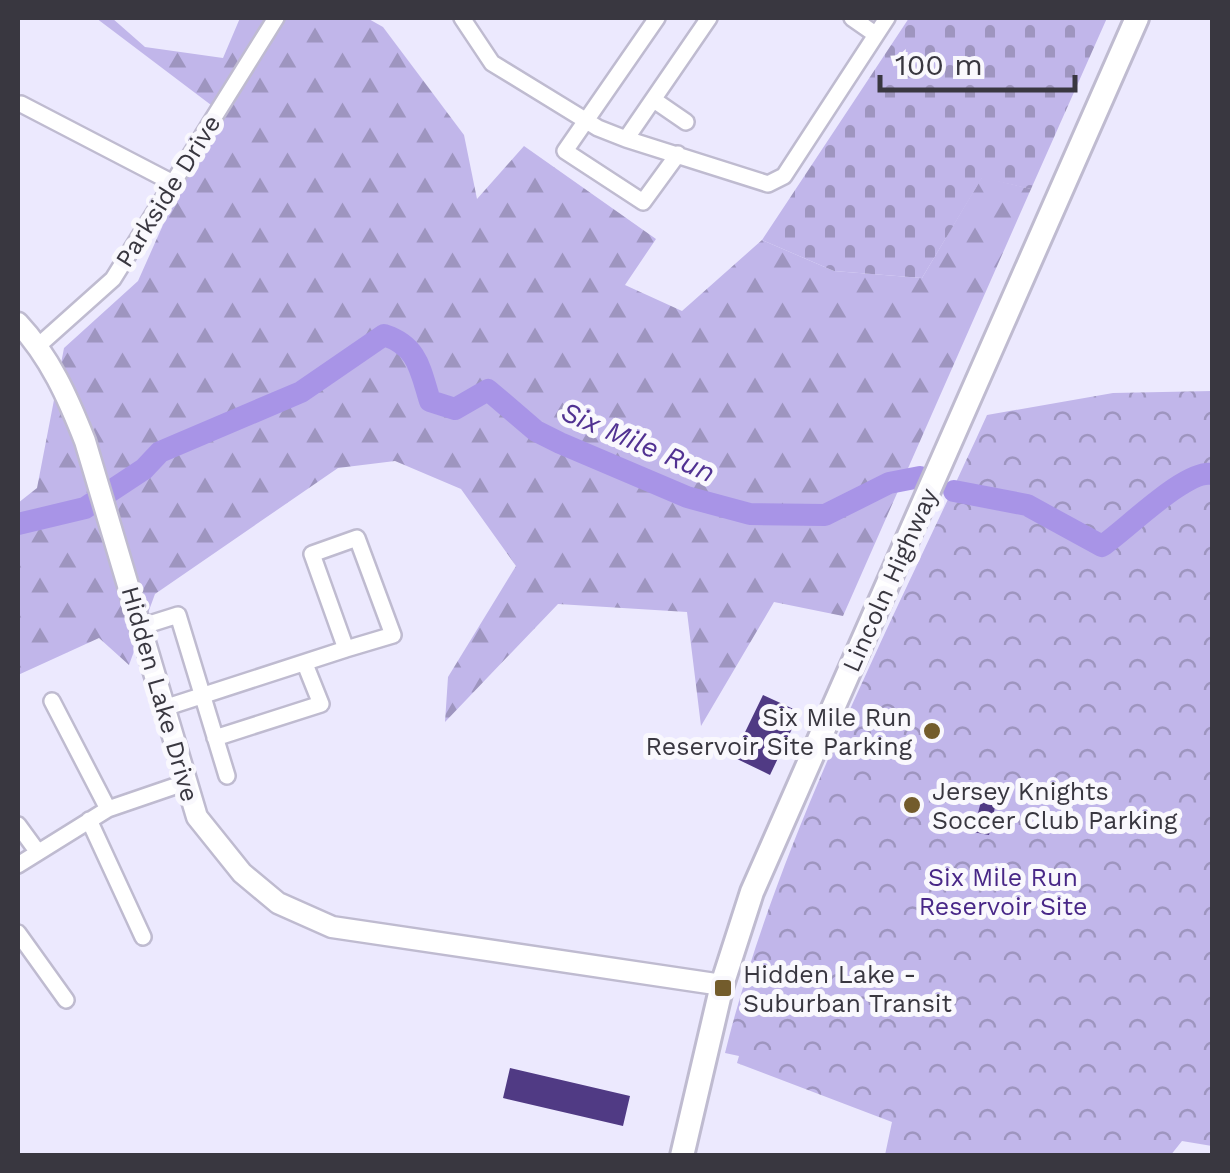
<svg xmlns="http://www.w3.org/2000/svg" width="1230" height="1173" viewBox="0 0 1230 1173" font-family="'Work Sans',sans-serif">
<defs>
<pattern id="forest-firs" width="22" height="20" patternUnits="userSpaceOnUse" patternTransform="scale(2.5)"><rect width="22" height="20" fill="#c1b6ea"/><path d="M5 1l3.5 6h-7zM16 11l3.5 6h-7z" fill="#9e95bf"/></pattern>
<pattern id="cemetery-stones" width="16" height="16" patternUnits="userSpaceOnUse" patternTransform="scale(2.5)"><rect width="16" height="16" fill="#c1b6ea"/><path d="M2 7V4a2 2 0 0 1 4 0v3zM10 15v-3a2 2 0 0 1 4 0v3z" fill="#9e95bf"/></pattern>
<pattern id="park-crowns" width="20" height="18" patternUnits="userSpaceOnUse" patternTransform="scale(2.5)"><rect width="20" height="18" fill="#c1b6ea"/><path d="M2 6a3 3 0 1 1 6 0M12 15a3 3 0 1 1 6 0" fill="none" stroke="#9e95bf"/></pattern>
</defs>
<rect width="100%" height="100%" fill="#ece9fe"/>
<path fill="url(#forest-firs)" d="M96,18H112L145,47L223,58L240,18H367L383,27L464,135L477,199L524,146L656,239L625,285L682,311L762,240L834,271L922,278L982,177L1031,189L843,616L774,602L701,726L687,612L558,604L445,722L448,677L516,566L461,489L395,461L338,468L155,594L129,665L99,638L18,675V503L37,488L64,348L138,281L215,108Z"/>
<path fill="url(#cemetery-stones)" d="M909,18H1107L1031,189L982,178L922,278L834,271L762,240Z"/>
<path fill="url(#park-crowns)" d="M1212,391V1146L1182,1141L1170,1156L885,1155L892,1122L737,1063L739,1056L725,1053C779,834 894,620 987,415L1113,393Z"/>
<g fill="none" stroke-linecap="round" stroke-linejoin="round">
<path stroke="#a894e7" stroke-width="22" d="M954,491L1027,505L1102,546C1127,529 1186,469 1212,474
M18,524L85,508L144,469L160,452L301,392L384,335C418,346 420,369 430,401L455,409L488,390L536,431L560,443L687,497L750,514L825,515L889,483L920,477"/>
</g>
<path fill="#503a84" d="M763,695L800,712L770,775L733,757Z
M984,790L998,793L989,835L973,832Z
M510,1068L630,1096L623,1126L503,1098Z"/>
<g fill="none" stroke-linecap="round" stroke-linejoin="round">
<g stroke="#bfbbd0" stroke-width="20">
<path id="minor" d="M462,18L492,63L598,128L626,139L709,18
M657,18L565,151L643,202L678,154
M852,18L875,34
M654,100L686,122
M21,104L173,183
M626,139L768,184L784,176L887,18
M38,346L113,279L276,18
M357,538L393,635L346,649L312,554Z
M140,627L178,615L227,776
M52,701L108,809
M161,709L346,649
M215,738L321,704L305,664
M89,820L143,937
M18,825L37,851
M18,865L108,809L184,783
M18,933L66,1000"/>
</g>
<g stroke="#bfbbd0" stroke-width="25">
<path id="tertiary" d="M18,323C50,357 68,398 85,441L197,817L242,873L278,903L332,927L722,985"/>
</g>
<g stroke="#bfbbd0" stroke-width="28">
<path id="secondary" d="M682,1156L722,985L752,892L1137,18"/>
</g>
<use href="#minor" stroke="#fff" stroke-width="15"/>
<use href="#tertiary" stroke="#fff" stroke-width="20"/>
<use href="#secondary" stroke="#fff" stroke-width="22"/>
</g>
<g fill="#735c2c" stroke="#f9f8fd" stroke-width="4">
<circle cx="932" cy="731" r="10"/>
<circle cx="912" cy="805" r="10"/>
<rect x="713" y="978" width="20" height="20" rx="5"/>
</g>
<g text-anchor="middle" dominant-baseline="central" stroke-width="10" stroke-linejoin="round" paint-order="stroke">
<g font-size="25" fill="#393740" stroke="#f9f8fd">
<text transform="translate(168 191) rotate(-58)">Parkside Drive</text>
<text transform="translate(890 580) rotate(-66)">Lincoln Highway</text>
<text transform="translate(160 694) rotate(74)">Hidden Lake Drive</text>
</g>
<g font-size="25" fill="#393740" stroke="#f9f8fd" text-anchor="start">
<text x="912" y="717" text-anchor="end">Six Mile Run<tspan x="912" dy="29">Reservoir Site Parking</tspan></text>
<text x="932" y="791">Jersey Knights<tspan x="932" dy="29">Soccer Club Parking</tspan></text>
<text x="743" y="974">Hidden Lake -<tspan x="743" dy="29">Suburban Transit</tspan></text>
</g>
<g font-size="25" fill="#482787" stroke="#f9f8fd">
<text x="1003" y="877">Six Mile Run<tspan x="1003" dy="29">Reservoir Site</tspan></text>
</g>
<g font-size="28" font-style="italic" fill="#513292" stroke="#f9f8fd">
<text transform="translate(638 442) rotate(23)">Six Mile Run</text>
</g>
</g>
<rect width="1230" height="1173" fill="none" stroke="#393740" stroke-width="40"/>
<path d="M880 75v15h195v-15" fill="none" stroke="#393740" stroke-width="5"/>
<text x="895" y="75" font-size="30" fill="#393740" stroke="#f9f8fd" stroke-width="8" paint-order="stroke">100 m</text>
</svg>
